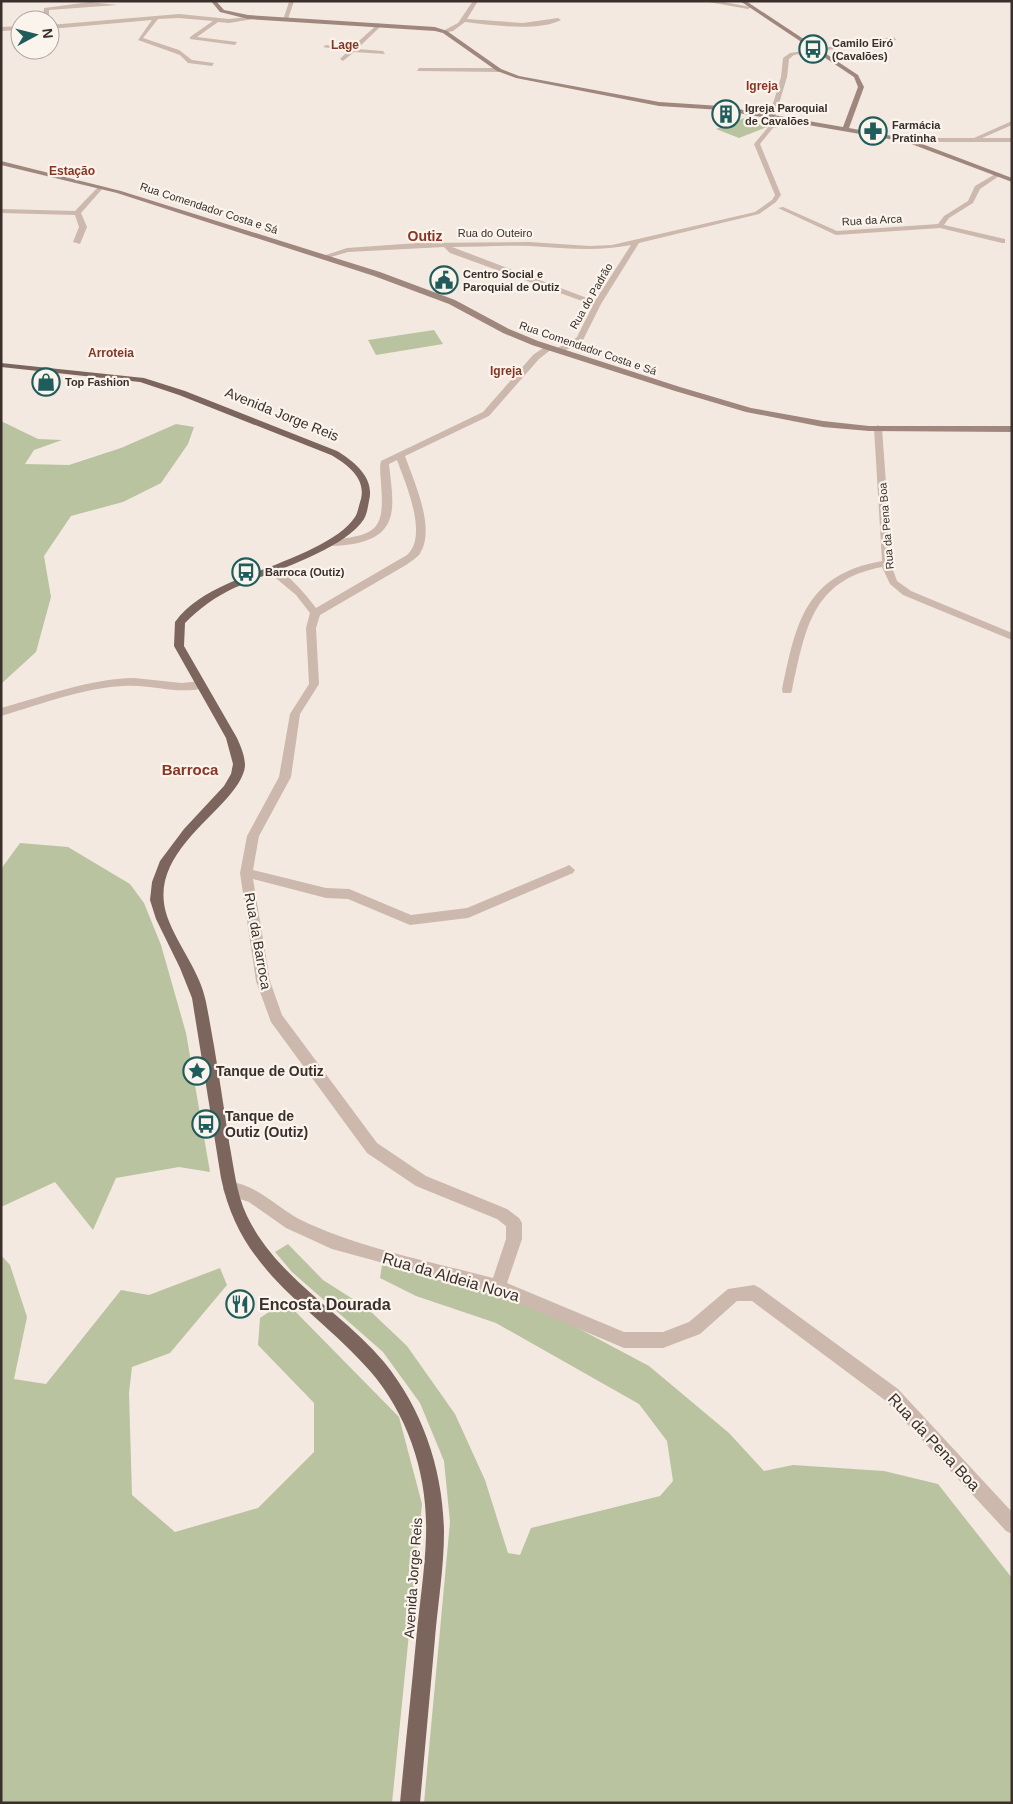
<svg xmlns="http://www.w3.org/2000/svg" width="1013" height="1804" viewBox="0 0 1013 1804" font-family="Helvetica,sans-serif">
<rect width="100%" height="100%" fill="#f3e9e1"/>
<path fill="#bac3a0" d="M747,117L770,126L739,138L716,129Z
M434,330L443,344L376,355L368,340Z
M1,421L38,439L62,440L34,450L25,464L69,465L121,448L176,424L194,427L188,444L161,483L123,502L71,516L44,556L51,597L36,652L1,684Z
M20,843L68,847L130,884L144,903L161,945L186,1033L210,1172L179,1167L116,1178L93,1230L55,1182L1,1207V869Z
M288,1244L323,1280L367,1308L407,1346L455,1414L485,1480L508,1553L520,1555L531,1528L660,1496L673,1481L667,1441L639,1404L496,1323L416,1296L380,1278L382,1265L509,1298L572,1325L649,1366L729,1433L764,1471L793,1465L884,1471L938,1484L1012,1578V1803H424L450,1522L444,1461L420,1403L383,1352L292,1272L275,1252Z
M1,1255L10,1265L27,1317L14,1379L46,1384L121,1290L149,1295L220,1268L227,1285L170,1353L132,1367L129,1393L132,1495L175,1532L258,1508L314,1452V1403L258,1345L260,1318L285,1301L399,1417L422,1504L392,1803H1Z"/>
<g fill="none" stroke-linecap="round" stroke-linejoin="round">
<path fill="#ccb8ac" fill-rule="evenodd" d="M294,1L288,19L283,20L289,2Z
M473,1H478L467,19L523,23L558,18L561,20C537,32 491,25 465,22L453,31L443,33V31L458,23Z
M703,1H718L751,7L748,9Z
M90,2L117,5L49,10V20H43L44,8Z
M179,14L229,19L256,16L259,18L229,23L218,22L197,37L237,42L235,45L190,39V37L213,21L179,18L158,19L143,38L179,50L192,60L214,63L212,66L188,63L180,55L138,40L152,20L50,29V25Z
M379,23L381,26L357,49L383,51L385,54L354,52L343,61L340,59L348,51L323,47L326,45L351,48Z
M20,26V30L1,31V27Z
M894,37L896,40L794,55L789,59L787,77L775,117L772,119L769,117L781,77L783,58L790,53Z
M419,68H499L502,70L499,72L417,71Z
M795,120L797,123L773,128L760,144L781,195L776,202L759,214L639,243L601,304L583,340L576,346L560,352L553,350L570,342L577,337L593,305L450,253L444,247L348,252L324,259L320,257L347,248L418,243L529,242L590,246L612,245L755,212L772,200L775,195L754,144L769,126ZM631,245L595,301L452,247C478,247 505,245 530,246C565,248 597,252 631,245Z
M1012,121V125L982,138H1012V142H907L904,140L907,138H974Z
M997,173L1002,174L980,189L973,203L949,218L944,225L1005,239V243H1002L940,228L836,235L778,208L783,207L837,231L938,224L944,216L968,201L975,186Z
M99,186L104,187L81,213L87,227L80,244L73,242L79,227L75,215L1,213V209L75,211Z
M546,346L553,348L539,359L489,416L405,456C414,482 437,530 419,555C415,559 410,562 406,565L320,615L316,628L319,684L300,714L291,777L259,836L253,870L326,888L349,889L411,915L467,908L565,867L569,865L575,870L573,873L468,918L410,925L348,899L326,898L253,879L270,981L282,1015L377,1143L426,1176L507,1209L519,1218L522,1223V1239L507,1283L624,1332H663L689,1322L728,1289L754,1285L760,1288L898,1389L1012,1512V1534L1006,1531L886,1401L752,1301H737L700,1334L663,1348H624L497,1294L332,1249L286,1228L249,1202L225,1194L223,1189L225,1184C246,1176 281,1210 299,1219C358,1248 429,1261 493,1278L506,1239V1226L497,1219L416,1186L367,1153L271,1022L256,981L240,873L247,836L279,777L290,714L309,684L306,628L310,613L296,595L265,569L267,567C281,564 308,597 316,608L407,555C429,536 405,482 397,460L389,464C393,503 402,535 353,544C345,545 332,548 326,543L331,540C376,535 385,531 381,484C381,477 379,468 381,461L483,412L533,355Z
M878,425L882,428L892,567L897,581L911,591L1012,633V640L903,595L890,584L882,567C811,580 805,631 792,690L791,693H783L782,690C796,624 804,575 882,561L874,428Z
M134,678L182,683L201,681L206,685L205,688C178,695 151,684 124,686C82,688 42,704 1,716V708C45,696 88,679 134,678Z"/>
<path fill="#a0877d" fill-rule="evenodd" d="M211,1H216L224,10L248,15L435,27L447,31L501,69L519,76L659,102L721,106L843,127L858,87L854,77L740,1H746L858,75L864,87L849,128L909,139L1012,178V182L906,142L721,110L659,106L516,78L497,71L443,33L435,31L248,19L220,12Z
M1,161L121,191L380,272L455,300L509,329L538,341L680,387L751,408L823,421L869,426H1012V432L869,431L823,427L746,412L675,391L532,345L503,333L449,304L374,276L117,193L1,165Z"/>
<path fill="#7c655c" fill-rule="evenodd" d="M1,363L144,378L185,391L337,451C355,462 375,478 369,501C368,506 367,514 364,519C343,551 269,572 234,588C215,597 200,608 185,623L184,646L237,738C241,747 245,756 245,766C244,777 235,789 228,797C198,831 150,865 167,916C177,945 200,971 206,1002C215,1048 222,1095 229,1142C234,1167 236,1193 247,1216C277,1278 341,1311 384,1362C423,1410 443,1470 444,1532C444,1567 438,1603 435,1638C430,1693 425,1748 420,1803H400C405,1749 411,1695 416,1641C419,1606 425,1571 426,1536C428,1476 409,1416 370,1371C311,1304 241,1274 221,1178L192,998L180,968L156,919L150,900L152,882L160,861L184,829L224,786L231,774L233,764L226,738L174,646L175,622C188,604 207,593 227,584C260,569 336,547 355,517C358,513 359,504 361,499C366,478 347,464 331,455L179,395L140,382L1,367Z"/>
</g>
<defs>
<g id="bus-ring" transform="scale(1.4375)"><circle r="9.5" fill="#faf4ed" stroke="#205c5b" stroke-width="1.5"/><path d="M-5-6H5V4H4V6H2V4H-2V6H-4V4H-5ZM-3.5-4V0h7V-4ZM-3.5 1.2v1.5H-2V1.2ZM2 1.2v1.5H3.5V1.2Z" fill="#205c5b"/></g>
<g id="building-ring" transform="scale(1.4375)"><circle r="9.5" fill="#faf4ed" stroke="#205c5b" stroke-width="1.5"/><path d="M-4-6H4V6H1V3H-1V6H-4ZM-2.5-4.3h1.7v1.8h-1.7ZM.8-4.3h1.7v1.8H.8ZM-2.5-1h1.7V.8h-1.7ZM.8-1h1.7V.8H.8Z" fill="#205c5b"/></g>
<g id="pharmacy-ring" transform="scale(1.4375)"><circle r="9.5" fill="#faf4ed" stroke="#205c5b" stroke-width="1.5"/><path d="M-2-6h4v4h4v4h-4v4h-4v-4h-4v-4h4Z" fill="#205c5b"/></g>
<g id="civic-ring" transform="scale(1.4375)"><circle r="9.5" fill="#faf4ed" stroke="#205c5b" stroke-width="1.5"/><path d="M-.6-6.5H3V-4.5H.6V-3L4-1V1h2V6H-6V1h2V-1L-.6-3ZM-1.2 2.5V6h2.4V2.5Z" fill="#205c5b"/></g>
<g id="shop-ring" transform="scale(1.4375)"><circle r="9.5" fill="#faf4ed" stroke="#205c5b" stroke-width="1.5"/><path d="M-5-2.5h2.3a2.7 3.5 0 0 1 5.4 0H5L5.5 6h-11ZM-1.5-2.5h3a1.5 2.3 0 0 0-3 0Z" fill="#205c5b"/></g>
<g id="sight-ring" transform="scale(1.4375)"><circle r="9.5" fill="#faf4ed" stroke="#205c5b" stroke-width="1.5"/><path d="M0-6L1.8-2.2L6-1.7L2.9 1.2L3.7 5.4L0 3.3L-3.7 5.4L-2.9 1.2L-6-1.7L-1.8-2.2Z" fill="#205c5b"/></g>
<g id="restaurant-ring" transform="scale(1.4375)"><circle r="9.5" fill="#faf4ed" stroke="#205c5b" stroke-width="1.5"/><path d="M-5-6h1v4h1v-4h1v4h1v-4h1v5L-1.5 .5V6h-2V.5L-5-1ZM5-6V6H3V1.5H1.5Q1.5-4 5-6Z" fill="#205c5b"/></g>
</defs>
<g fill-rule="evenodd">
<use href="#bus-ring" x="813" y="49"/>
<use href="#building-ring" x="726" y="114"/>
<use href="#pharmacy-ring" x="873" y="131"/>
<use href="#civic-ring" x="444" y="280"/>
<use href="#shop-ring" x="46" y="382"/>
<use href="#bus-ring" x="246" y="572"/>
<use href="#sight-ring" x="197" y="1071"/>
<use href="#bus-ring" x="206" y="1124"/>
<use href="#restaurant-ring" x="240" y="1304"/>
</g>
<g text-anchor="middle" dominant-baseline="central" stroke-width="4.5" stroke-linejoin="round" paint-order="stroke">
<g font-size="11" font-weight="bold" fill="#3a2f2b" stroke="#faf4ed" text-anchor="start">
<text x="832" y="43">Camilo Eiró<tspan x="832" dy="13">(Cavalões)</tspan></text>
<text x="745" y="108">Igreja Paroquial<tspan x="745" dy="13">de Cavalões</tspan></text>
<text x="892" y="125">Farmácia<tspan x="892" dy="13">Pratinha</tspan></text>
<text x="463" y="274">Centro Social e<tspan x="463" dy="13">Paroquial de Outiz</tspan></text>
<text x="65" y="382">Top Fashion</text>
<text x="265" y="572">Barroca (Outiz)</text>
</g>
<g font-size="11" fill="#3a2f2b" stroke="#faf4ed">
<text transform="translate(209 208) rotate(18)">Rua Comendador Costa e Sá</text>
<text transform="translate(872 220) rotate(-3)">Rua da Arca</text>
<text x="495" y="233">Rua do Outeiro</text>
<text transform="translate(591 296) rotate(-60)">Rua do Padrão</text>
<text transform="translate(588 348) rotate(19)">Rua Comendador Costa e Sá</text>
<text transform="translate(886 526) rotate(-95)">Rua da Pena Boa</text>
</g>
<g font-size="12" font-weight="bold" fill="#893524" stroke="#faf4ed">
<text x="345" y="45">Lage</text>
<text x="762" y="86">Igreja</text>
<text x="72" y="171">Estação</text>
<text x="111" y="353">Arroteia</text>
<text x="506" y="371">Igreja</text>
</g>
<g font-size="14" font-weight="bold" fill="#893524" stroke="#faf4ed">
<text x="425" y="236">Outiz</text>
</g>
<g font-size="14" fill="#3a2f2b" stroke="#faf4ed">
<text transform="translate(282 414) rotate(22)">Avenida Jorge Reis</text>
<text transform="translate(258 941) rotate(80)">Rua da Barroca</text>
<text transform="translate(413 1578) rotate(-86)">Avenida Jorge Reis</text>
</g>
<g font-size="14" font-weight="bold" fill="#3a2f2b" stroke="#faf4ed" text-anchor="start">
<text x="216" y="1071">Tanque de Outiz</text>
<text x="225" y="1116">Tanque de<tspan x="225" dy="16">Outiz (Outiz)</tspan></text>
</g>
<g font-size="15" font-weight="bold" fill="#893524" stroke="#faf4ed">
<text x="190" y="769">Barroca</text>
</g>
<g font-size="16" fill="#3a2f2b" stroke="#faf4ed">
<text transform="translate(451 1277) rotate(16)">Rua da Aldeia Nova</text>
<text transform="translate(934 1442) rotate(47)">Rua da Pena Boa</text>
</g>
<g font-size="16" font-weight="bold" fill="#3a2f2b" stroke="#faf4ed" text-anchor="start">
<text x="259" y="1304">Encosta Dourada</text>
</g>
</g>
<rect width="1013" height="1804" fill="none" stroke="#3a2f2b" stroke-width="5"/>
<g transform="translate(35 35) rotate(83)"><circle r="24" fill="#faf4ed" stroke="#ada59f"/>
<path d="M0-4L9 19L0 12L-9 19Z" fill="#205c5b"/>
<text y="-8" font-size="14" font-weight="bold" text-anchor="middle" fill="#3a2f2b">N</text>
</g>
</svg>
